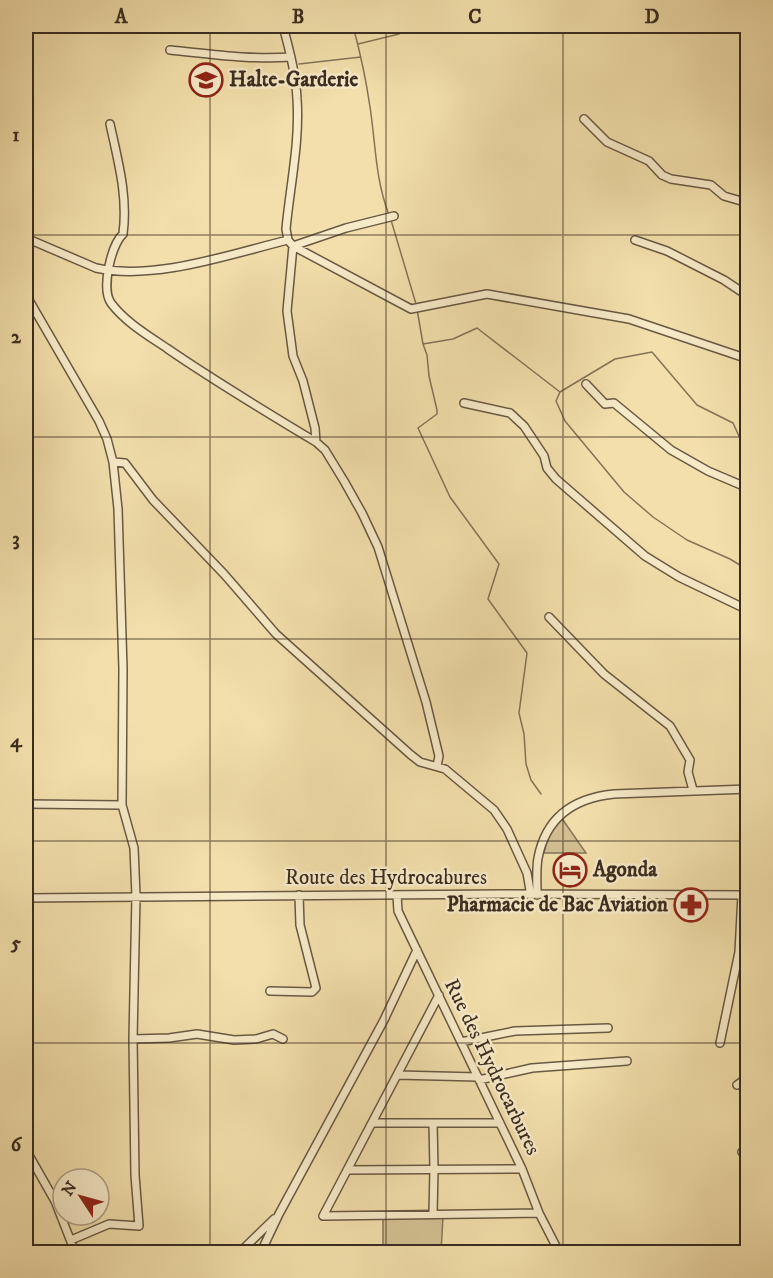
<svg xmlns="http://www.w3.org/2000/svg" width="773" height="1278" viewBox="0 0 773 1278" font-family="'IM FELL DW Pica',serif">
<rect width="100%" height="100%" fill="#f2dfab"/>
<filter id="stains"><feTurbulence type="fractalNoise" baseFrequency=".00333" numOctaves="4"/><feColorMatrix values="0 0 0 0 .2 0 0 0 0 .09 0 0 0 0 .02 0 0 0 .5 -.17"/></filter>
<radialGradient id="worn" r=".72"><stop offset=".6" stop-color="#630" stop-opacity="0"/><stop offset="1" stop-color="#630" stop-opacity=".3"/></radialGradient>
<path fill="#d3c193" stroke="#86765a" stroke-width="1.5" d="M559,819L563,820L586,853H544L549,832Z
M383,1217H443L441,1252H383Z"/>
<g fill="none" stroke-linecap="round" stroke-linejoin="round">
<path stroke="#837357" stroke-width="1.5" d="M353,26C360,52 366,79 370,107C376,146 375,178 389,215
M358,44L399,34L405,26
M299,64L361,57
M391,220L416,304
M417,309L423,344L453,339L477,328L560,392
M423,344L427,355L429,376L437,410V414L418,428L450,497L499,564L488,599L527,653L519,713L524,734L526,764L531,780L541,794
M748,449L744,447L733,423L697,405L652,352L615,359L560,392L556,401L565,421L624,492L653,517L687,540L730,559L748,570"/>
<g stroke="#685943" stroke-width="10">
<path id="minor" d="M283,26C289,49 296,74 297,99C300,142 290,186 286,229L288,240L293,246L411,309L487,294L629,319L748,359
M170,50C211,54 250,60 291,57
M584,119L607,142L649,161L662,175L671,179L711,185L724,196L748,203
M110,124C118,161 128,196 123,234C111,245 101,289 111,303C125,322 149,336 168,349C216,382 266,412 316,442L325,450L344,481L362,513L378,547L426,702L439,756L437,766
M26,238L96,268C155,281 230,254 288,240
M635,240L667,251L724,280L748,296
M26,295L99,421L107,439L113,462L118,509L123,669L122,805L134,848L136,896L133,1039L135,1175L139,1226L109,1224L71,1240
M586,384L605,404L614,403L671,450L708,471L748,488
M464,403L510,413L524,426L544,456L547,468L556,479L645,556L679,577L748,610
M316,442L315,428L303,381L293,356L287,311L293,246L346,228L394,216
M113,462L125,463L153,500L224,574L276,634L411,755L420,762L445,769L494,810L507,829L527,873L531,896
M549,617L604,674L670,726L690,760L688,772L693,790
M26,804L122,805
M397,895L398,911L522,1169L539,1213L559,1252
M537,895C537,883 536,870 538,858C546,817 574,798 614,794L748,789
M26,898L504,894L748,895
M270,991L312,992L316,988L300,925L299,895
M439,995L323,1216L539,1213
M133,1039L169,1038L197,1034L234,1040L256,1039L273,1034L283,1039
M461,1042L515,1031L608,1028
M720,1043L739,952L742,895
M397,1075L478,1077
M479,1080L532,1068L627,1061
M737,1085L748,1077
M372,1123H500
M433,1123L434,1169L433,1214
M26,1150L55,1201L75,1252
M742,1152H748
M347,1170L522,1169
M240,1252L274,1219
M261,1252L279,1214L384,1020L417,950"/>
</g>
<use href="#minor" stroke="#f7eac8" stroke-width="7"/>
</g>
<path fill="none" stroke="#3a2c20" stroke-width="1.5" stroke-opacity="0.55" d="M210,26V1252M386,26V1252M563,26V1252M26,235H748M26,437H748M26,639H748M26,841H748M26,1043H748"/>
<defs>
<g id="school-ring" transform="scale(1.725)"><circle r="9.5" fill="#f7eac8" stroke="#8f2418" stroke-width="1.5"/><path d="M0-5L7-2L0 1L-7-2ZM-4 1L0 2.5L4 1V4Q0 6-4 4Z" fill="#8f2418"/></g>
<g id="hotel-ring" transform="scale(1.725)"><circle r="9.5" fill="#f7eac8" stroke="#8f2418" stroke-width="1.5"/><path d="M-6-4.5h1.5V1H6V5H4.5V3h-9V5H-6ZM-4 0a1.8 1.8 0 1 1 3.6 0ZM.5 0V-2.5h3Q6-2.5 6 0Z" fill="#8f2418"/></g>
<g id="pharmacy-ring" transform="scale(1.725)"><circle r="9.5" fill="#f7eac8" stroke="#8f2418" stroke-width="1.5"/><path d="M-2-6h4v4h4v4h-4v4h-4v-4h-4v-4h4Z" fill="#8f2418"/></g>
</defs>
<g fill-rule="evenodd">
<use href="#school-ring" x="206" y="80"/>
<use href="#hotel-ring" x="570" y="870"/>
<use href="#pharmacy-ring" x="691" y="905"/>
</g>
<g text-anchor="middle" dominant-baseline="central" stroke-width="5" stroke-linejoin="round" paint-order="stroke">
<g font-size="21" font-weight="bold" fill="#3a2c20" stroke="#f7eac8" text-anchor="start">
<text x="229" y="80">Halte-Garderie</text>
<text x="593" y="870">Agonda</text>
<text x="668" y="905" text-anchor="end">Pharmacie de Bac Aviation</text>
</g>
<g font-size="21" fill="#3a2c20" stroke="#f7eac8">
<text x="386" y="878">Route des Hydrocabures</text>
<text transform="translate(492 1067) rotate(64)">Rue des Hydrocarbures</text>
</g>
</g>
<rect width="773" height="1278" fill="none" stroke="#f2dfab" stroke-width="66"/>
<g transform="translate(81 1197) rotate(306)"><circle r="28" fill="#f7eac8" stroke="#ab9e85" stroke-width="1.5"/>
<path d="M0-4.5L10 22L0 15L-10 22Z" fill="#8f2418"/>
<text y="-9" font-size="16" font-weight="bold" text-anchor="middle" fill="#3a2c20">N</text>
</g>
<rect x="33" y="33" width="707" height="1212" fill="none" stroke="#3a2c20" stroke-width="2"/>
<g font-size="20" text-anchor="middle" font-weight="bold" fill="#3a2c20">
<text x="121" y="23">A</text>
<text x="298" y="23">B</text>
<text x="475" y="23">C</text>
<text x="652" y="23">D</text>
<text x="16" y="141">1</text>
<text x="16" y="343">2</text>
<text x="16" y="545">3</text>
<text x="16" y="747">4</text>
<text x="16" y="949">5</text>
<text x="16" y="1151">6</text>
</g>
<rect width="100%" height="100%" filter="url(#stains)"/>
<rect width="100%" height="100%" fill="url(#worn)"/>
</svg>
